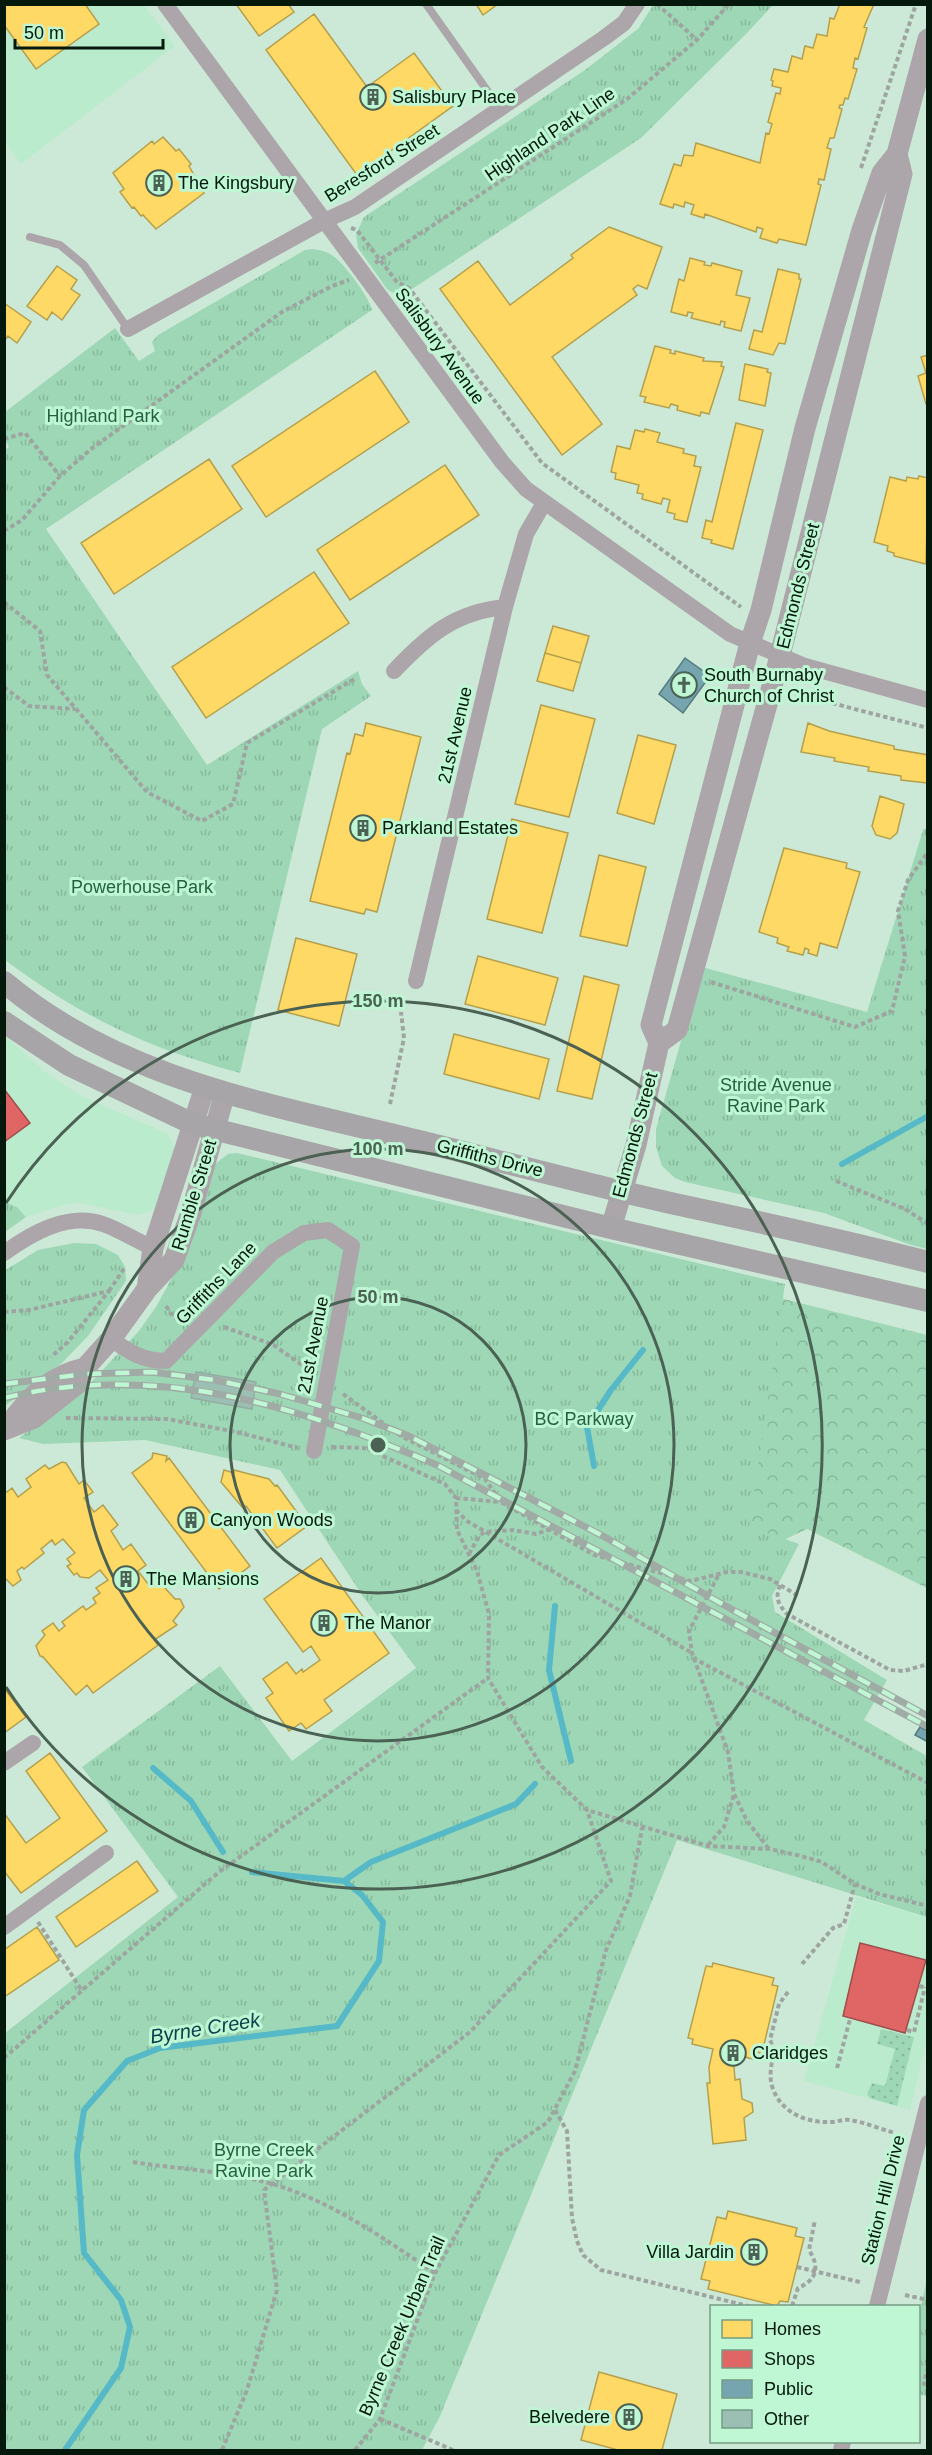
<svg xmlns="http://www.w3.org/2000/svg" width="932" height="2455" viewBox="0 0 932 2455" font-family="Arial,sans-serif">
<defs>
<pattern id="grass-dots" width="8" height="8" patternUnits="userSpaceOnUse" patternTransform="scale(1.5)"><rect width="8" height="8" fill="#9ed7b5"/><path d="M2 2h.1M6 6h.1" fill="none" stroke="#86b89a" stroke-width="1.8" stroke-linecap="round"/></pattern>
<pattern id="forest-crowns" width="20" height="18" patternUnits="userSpaceOnUse" patternTransform="scale(1.5)"><rect width="20" height="18" fill="#9ed7b5"/><path d="M2 6a3 3 0 1 1 6 0M12 15a3 3 0 1 1 6 0" fill="none" stroke="#86b89a"/></pattern>
<pattern id="park-tufts" width="24" height="20" patternUnits="userSpaceOnUse" patternTransform="scale(1.5)"><rect width="24" height="20" fill="#9ed7b5"/><path d="M3 7l-1-3M5 7V3M7 7l1-3M15 17l-1-3M17 17v-4M19 17l1-3" fill="none" stroke="#86b89a"/></pattern>
</defs>
<rect width="100%" height="100%" fill="#cce9d7"/>
<path fill="#bbebcd" d="M5,5H144L175,46L21,164L5,142Z
M5,1036L48,1074L80,1095L166,1133L173,1142L174,1151L157,1206L153,1210L138,1215L79,1203L63,1205L26,1217L17,1207L5,1202Z
M856,1897L927,1917V2039L910,2110L804,2081Z"/>
<path fill="url(#grass-dots)" d="M881,2029L914,2037L897,2106L870,2098L867,2094L872,2083L885,2086L895,2049L877,2044Z"/>
<path fill="url(#forest-crowns)" d="M397,1202L927,1335V1588L807,1529L756,1553Z"/>
<path fill="url(#park-tufts)" d="M653,5H773L746,34L641,138L400,297L387,289L358,248L356,234L364,217L585,70L639,28Z
M305,250C314,248 325,250 333,256C344,263 369,297 372,310L46,529L207,765L358,671L362,684L371,696L322,729L240,1073C148,1048 81,1017 5,960L4,451L9,447L5,440V412L115,328L139,361L155,351L152,342L158,335Z
M927,828V1249L908,1244L824,1213L685,1182L675,1178L662,1166L656,1147V1129L702,967L867,1012L923,830Z
M237,1153L785,1284L749,1526L799,1544L772,1596L775,1612L887,1680L864,1720L927,1756V1917L677,1840L440,2416L422,2450H5V2033L178,1897L82,1767L220,1666L292,1761L416,1668L362,1595L280,1470L145,1440L43,1444L19,1438L84,1390L138,1332L156,1307L185,1254L215,1164L228,1154Z
M5,1202L17,1207L26,1217L5,1232Z
M74,1243L96,1244L118,1255L125,1267L126,1281L88,1336L62,1363L5,1406L4,1271L38,1250Z
M927,2279V2396L918,2394L919,2316Z"/>
<path fill="#ffd966" stroke="#b49f4b" stroke-width="1.5" d="M4,4H85L99,24L36,69L4,25Z
M236,4H288L294,12L259,36Z
M476,4H498L483,15Z
M840,4H874L864,27L867,28L858,59L855,58L853,68L857,69L848,99L845,98L843,105H840L839,108L842,109L834,138H830L827,148L831,149L824,180L819,179L818,184L821,185L806,245L779,239L777,243L760,238L763,229L757,227L756,232L705,214L704,218L691,214L694,205L685,202L684,207L674,204L673,208L660,204L674,164L681,166L684,155L693,156L696,143L760,163L766,133L769,134L772,124L768,122L776,93L780,94L781,88L772,86L773,81L771,80L774,69L788,72L792,56L802,59L805,46L813,48L817,34L827,36L830,18L834,19Z
M314,14L367,87L414,53L453,106L357,175L266,50Z
M163,137L176,151L179,149L191,164L189,166L204,193L156,229L143,215L141,216L134,207L132,208L120,192L124,189L113,173L152,141L154,144Z
M609,227L662,247L647,289L638,285L633,289L637,295L552,357L602,424L562,455L440,289L478,261L510,305L573,258L571,255Z
M690,258L705,262L704,265L711,266L712,263L742,271L736,295L750,298L741,331L724,327L725,322L721,321L720,325L691,318L693,313L688,312L687,316L671,312L679,279L684,281Z
M57,266L77,280L71,289L80,295L62,320L52,312L47,320L27,306Z
M778,269L799,274V279H801L785,344L779,343L773,355L749,349L754,330L762,332Z
M4,303L31,322L17,343L8,336L4,341Z
M655,346L671,350L670,353L675,354V351L704,358L703,361L722,362L721,366L724,367L709,414L701,412L700,416L677,410L678,406L671,404L669,408L644,402L646,397L640,396Z
M928,355V403L926,404L918,376L926,373L921,357Z
M745,364L768,369L767,372L771,373L765,406L739,400Z
M375,371L409,422L266,517L232,466Z
M736,423L763,430L733,549L711,543L712,540L702,538L706,520L712,522Z
M645,429L660,433L657,442L684,449L683,453L696,456L694,466L701,467L687,522L674,519L675,514L667,512L670,500L663,498L661,504L642,499L643,494L637,493L639,485L615,479L616,473L611,472L617,446L630,449L635,430L644,432Z
M209,459L242,509L114,594L81,543Z
M445,465L479,515L350,600L317,550Z
M919,476L928,478L926,564L894,556V553L887,551L888,546L874,542L890,477L906,481L907,477L918,479Z
M314,572L349,623L206,718L172,667Z
M553,626L589,636L581,663L545,653Z
M545,653L581,663L573,691L537,681Z
M541,705L595,719L569,817L515,804Z
M366,723L421,737L377,912L366,909L364,914L310,901L347,753L350,754L355,734L363,736Z
M808,723L829,731L894,746V749L928,755L927,783L901,780V776L868,771L869,767L834,761L835,758L801,752Z
M638,735L676,745L654,824L617,813Z
M880,796L904,804L897,833L890,839L876,835L872,826Z
M512,819L568,833L542,933L487,919Z
M784,848L847,863L846,868L860,872L837,948L820,943L817,956L808,953L809,950L805,948L803,955L787,951L789,947L777,943L778,938L759,932Z
M599,855L646,867L627,946L580,936Z
M296,938L357,954L339,1026L278,1010Z
M478,956L558,978L545,1025L465,1004Z
M584,976L619,985L592,1099L557,1091Z
M454,1034L549,1059L539,1099L444,1074Z
M153,1453L167,1456L166,1461L169,1458L250,1566L219,1589L132,1473L152,1458Z
M62,1462L66,1463L79,1484L84,1480L93,1492L84,1498L94,1512L103,1505L118,1525L111,1531L123,1550L131,1544L146,1565L138,1571L148,1584L156,1578L175,1599H180L184,1607L173,1621L177,1625L154,1640L158,1645L93,1693L87,1685L76,1695L43,1657L40,1656L36,1646L45,1635L42,1631L53,1623L59,1631L65,1626L62,1622L83,1606L86,1610L96,1603L93,1598L100,1593L96,1588L108,1580L100,1570L89,1578L80,1577L77,1573L74,1575L67,1566L71,1564L67,1559L75,1553L63,1539L55,1545L52,1540L41,1549L44,1553L24,1569L22,1567L17,1571L21,1580L13,1586L4,1577V1494L12,1488L18,1497L31,1487L26,1479L45,1465L49,1469Z
M224,1470L234,1473V1470L269,1479L275,1486L277,1485L307,1526L277,1548L246,1506L243,1508L221,1482Z
M321,1558L389,1653L324,1700L332,1711L306,1729L301,1723L289,1731L266,1698L273,1693L263,1679L287,1662L296,1674L302,1669L303,1672L320,1660L311,1646L303,1652L264,1599Z
M4,1688L26,1717L4,1733Z
M50,1753L107,1831L21,1893L4,1871V1813L26,1843L60,1818L26,1771Z
M137,1861L158,1891L76,1947L56,1917Z
M37,1927L59,1960L4,1997V1950Z
M713,1963L774,1978L772,1985L778,1986L762,2053L755,2052L753,2059L733,2054L735,2080L740,2079L742,2099L752,2103L753,2112L744,2118L746,2140L713,2144L707,2083H710L709,2067L713,2049L692,2044L693,2039L688,2038L706,1966L712,1967Z
M728,2211L797,2228L795,2236L804,2238L788,2302L780,2301L777,2306L708,2289L710,2281L701,2279L717,2217L726,2219Z
M599,2372L677,2394L662,2450H618L581,2440Z"/>
<path fill="#e06666" stroke="#9e4f4b" stroke-width="1.5" d="M4,1089L30,1123L4,1142Z
M860,1943L926,1960L905,2033L843,2016Z"/>
<path fill="#76a5af" stroke="#547b7e" stroke-width="1.5" d="M685,658L710,676L683,713L659,694Z
M920,1727L928,1731V1742L915,1735Z"/>
<g fill="none" stroke-linecap="round" stroke-linejoin="round">
<path stroke="#56b9c7" stroke-width="6" d="M842,1164L928,1116
M594,1466L587,1427L611,1390L643,1350
M555,1606L549,1670L571,1761
M153,1768L191,1801L223,1852
M252,1872L344,1881
M65,2450L121,2368L130,2327L121,2300L84,2253L77,2155L84,2110L127,2061L160,2048L337,2026L379,1961L383,1922L362,1895L344,1881L371,1862L516,1804L535,1784"/>
</g>
<path fill="#9cbfb3" stroke="#93ada2" stroke-width="1.5" d="M196,1372L256,1382L252,1409L191,1398Z"/>
<g fill="none" stroke-linecap="round" stroke-linejoin="round">
<path stroke="#9ea5a1" stroke-width="4" stroke-dasharray="4.5 3" stroke-linecap="butt" d="M657,4L697,40
M861,168L916,4
M351,228L357,230L397,282L409,288L542,463L741,607
M375,263L627,99L697,40L729,4
M4,439L25,433L60,476
M4,531L22,520L60,476L91,449L282,312L332,286L349,280
M4,602L40,631L47,675L147,792L202,821L233,804L247,743L356,678
M4,687L29,706L75,709
M791,689L793,693L928,728
M711,982L855,1027L892,1011L905,956L898,911L908,880L928,852
M390,1104L404,1038L401,1012
M836,1181L905,1209L928,1224
M109,1291L125,1267
M166,1306L174,1318L182,1321
M4,1312L29,1310L109,1291L68,1342L51,1357
M224,1327L272,1344L312,1372
M343,1394L401,1436L485,1479L501,1502L594,1555L690,1581L727,1572H741L770,1579L800,1597
M66,1418L167,1419L237,1432L298,1448
M332,1447L365,1448L445,1484L456,1498L457,1530L477,1571L489,1614L488,1678L542,1767L587,1810L708,1846L770,1849L801,1856L822,1862L855,1884L879,1894L928,1906
M456,1498L500,1502
M456,1510L467,1521L692,1653
M469,1554L479,1536L485,1532L512,1530L536,1534L550,1529
M718,1576L689,1631L692,1653L728,1752L734,1794L747,1821L769,1849
M780,1585C775,1598 778,1604 787,1614L890,1670L904,1671L928,1664
M693,1658L928,1783
M708,1845L724,1827L734,1794
M38,1922L82,1991
M802,1964L833,1928L844,1924L855,1884
M919,1986L928,1988
M788,1992L779,2004L770,2040C777,2054 767,2070 772,2086C780,2112 805,2123 831,2122C837,2122 843,2119 849,2120C864,2122 880,2129 895,2133
M907,2030L914,2032L925,1987
M4,2058L219,1872L488,1678
M837,2068L850,2019
M555,2110L567,2131L572,2218L577,2241L583,2255L601,2270L748,2306
M133,2162C171,2168 210,2170 247,2178C318,2191 377,2234 435,2273
M797,2267L860,2282
M905,2295L928,2300
M792,2306L798,2288C817,2280 820,2267 809,2250L815,2220
M928,2367L924,2384L928,2385
M380,2419L453,2450
M222,2450L247,2390L277,2290L264,2190L470,2032L611,1881L587,1810
M355,2450L380,2419L435,2273L499,2155L548,2122L575,2071L606,1950L630,1896L642,1828"/>
<path stroke="#aca6aa" stroke-width="8" d="M426,4L501,110
M30,237L60,245L84,265L128,329"/>
<path stroke="#aca6aa" stroke-width="16" d="M165,4L502,462L526,489L730,634L805,666L928,700
M128,329L324,221L355,207L604,38L624,23L637,4
M394,671C428,635 455,612 505,607
M416,981L505,607L526,534L544,503
M4,1253C32,1233 68,1212 103,1224C120,1230 137,1241 153,1248
M111,1339C129,1352 143,1361 166,1361L273,1252L304,1233L328,1230L352,1246L314,1451
M4,1763L33,1743
M4,1927L106,1853
M877,2306L928,2103
M841,2450L843,2442"/>
<path stroke="#aca6aa" stroke-width="21" d="M659,1043L677,1030L774,679L902,174L897,154
M611,1228L636,1145L659,1043L651,1025L750,643L761,610L805,428L862,230L882,173L897,154L928,39
M147,1289L153,1248L205,1087
M7,1428C26,1399 51,1375 85,1368
M4,1430L34,1418L77,1384L85,1368L111,1339L147,1289L174,1260L191,1213L225,1093"/>
<path stroke="#a7a5a7" stroke-width="22" d="M4,982C121,1081 275,1105 419,1141C504,1162 589,1185 675,1204C760,1222 844,1241 928,1262
M4,1022L69,1065L193,1124L611,1228L928,1301"/>
<g stroke="#a1aba5" stroke-width="7">
<path id="rail" d="M4,1384L85,1374L152,1372L215,1380L280,1394L362,1418L409,1436L603,1536L724,1605L928,1716
M4,1398C156,1361 299,1406 437,1465L928,1727"/>
</g>
<use href="#rail" stroke="#bff6d4" stroke-width="4.5" stroke-dasharray="14" stroke-linecap="butt"/>
</g>
<g fill="none" stroke="#4a6153" stroke-width="3">
<circle cx="378" cy="1445" r="148"/>
<circle cx="378" cy="1445" r="296"/>
<path d="M6 1203A444 444 0 1 1 6 1687"/>
</g>
<defs>
<g id="building-ring" transform="scale(1.35)"><circle r="9.5" fill="#bff6d4" stroke="#4a6153" stroke-width="1.5"/><path d="M-4-6H4V6H1V3H-1V6H-4ZM-2.5-4.3h1.7v1.8h-1.7ZM.8-4.3h1.7v1.8H.8ZM-2.5-1h1.7V.8h-1.7ZM.8-1h1.7V.8H.8Z" fill="#4a6153"/></g>
<g id="church-ring" transform="scale(1.35)"><circle r="9.5" fill="#bff6d4" stroke="#4a6153" stroke-width="1.5"/><path d="M-1.2-6h2.4v3.5h3.3v2.4h-3.3V6h-2.4V-.1h-3.3v-2.4h3.3Z" fill="#4a6153"/></g>
</defs>
<g fill-rule="evenodd">
<use href="#building-ring" x="373" y="97"/>
<use href="#building-ring" x="159" y="183"/>
<use href="#church-ring" x="684" y="685"/>
<use href="#building-ring" x="363" y="828"/>
<use href="#building-ring" x="191" y="1520"/>
<use href="#building-ring" x="126" y="1579"/>
<use href="#building-ring" x="324" y="1623"/>
<use href="#building-ring" x="733" y="2053"/>
<use href="#building-ring" x="754" y="2252"/>
<use href="#building-ring" x="629" y="2417"/>
</g>
<g text-anchor="middle" dominant-baseline="central" stroke-width="6" stroke-linejoin="round" paint-order="stroke">
<g font-size="18" fill="#04180c" stroke="#bff6d4" text-anchor="start">
<text x="392" y="97">Salisbury Place</text>
<text x="178" y="183">The Kingsbury</text>
<text x="704" y="675">South Burnaby<tspan x="704" dy="21">Church of Christ</tspan></text>
<text x="382" y="828">Parkland Estates</text>
<text x="210" y="1520">Canyon Woods</text>
<text x="146" y="1579">The Mansions</text>
<text x="344" y="1623">The Manor</text>
<text x="752" y="2053">Claridges</text>
<text x="734" y="2252" text-anchor="end">Villa Jardin</text>
<text x="610" y="2417" text-anchor="end">Belvedere</text>
</g>
<g font-size="18" fill="#04180c" stroke="#bff6d4">
<text transform="translate(550 134) rotate(-34)">Highland Park Line</text>
<text transform="translate(382 163) rotate(-32)">Beresford Street</text>
<text transform="translate(440 346) rotate(54)">Salisbury Avenue</text>
<text transform="translate(798 586) rotate(-76)">Edmonds Street</text>
<text transform="translate(455 735) rotate(-77)">21st Avenue</text>
<text transform="translate(635 1135) rotate(-75)">Edmonds Street</text>
<text transform="translate(490 1158) rotate(14)">Griffiths Drive</text>
<text transform="translate(194 1195) rotate(-73)">Rumble Street</text>
<text transform="translate(216 1283) rotate(-46)">Griffiths Lane</text>
<text transform="translate(313 1345) rotate(-79)">21st Avenue</text>
<text transform="translate(883 2200) rotate(-76)">Station Hill Drive</text>
<text transform="translate(402 2326) rotate(-67)">Byrne Creek Urban Trail</text>
</g>
<g font-size="18" fill="#236241" stroke="#bff6d4">
<text x="103" y="416">Highland Park</text>
<text x="142" y="887">Powerhouse Park</text>
<text x="776" y="1085">Stride Avenue<tspan x="776" dy="21">Ravine Park</tspan></text>
<text x="584" y="1419">BC Parkway</text>
<text x="264" y="2150">Byrne Creek<tspan x="264" dy="21">Ravine Park</tspan></text>
</g>
<g font-size="20" font-style="italic" fill="#0a404c" stroke="#bff6d4">
<text transform="translate(205 2028) rotate(-9)">Byrne Creek</text>
</g>
</g>
<circle cx="378" cy="1445" r="9" fill="#4a6153" stroke="#bff6d4" stroke-width="3"/>
<g font-size="18" text-anchor="middle" font-weight="bold" fill="#4a6153" stroke="#bff6d4" stroke-width="6" stroke-linejoin="round" paint-order="stroke">
<text x="378" y="1007">150 m</text>
<text x="378" y="1155">100 m</text>
<text x="378" y="1303">50 m</text>
</g>
<rect width="932" height="2455" fill="none" stroke="#04180c" stroke-width="12"/>
<rect x="710" y="2305" width="210" height="138" fill="#bff6d4" stroke="#749d84" stroke-width="1.5"/>
<rect x="722" y="2320" width="30" height="18" fill="#ffd966" stroke="#749d84" stroke-width="1.5"/>
<text x="764" y="2335" font-size="18" fill="#04180c">Homes</text>
<rect x="722" y="2350" width="30" height="18" fill="#e06666" stroke="#749d84" stroke-width="1.5"/>
<text x="764" y="2365" font-size="18" fill="#04180c">Shops</text>
<rect x="722" y="2380" width="30" height="18" fill="#76a5af" stroke="#749d84" stroke-width="1.5"/>
<text x="764" y="2395" font-size="18" fill="#04180c">Public</text>
<rect x="722" y="2410" width="30" height="18" fill="#9cbfb3" stroke="#749d84" stroke-width="1.5"/>
<text x="764" y="2425" font-size="18" fill="#04180c">Other</text>
<path d="M15 39v9h148v-9" fill="none" stroke="#04180c" stroke-width="3"/>
<text x="24" y="39" font-size="18" fill="#04180c" stroke="#bff6d4" stroke-width="4.5" paint-order="stroke">50 m</text>
</svg>
